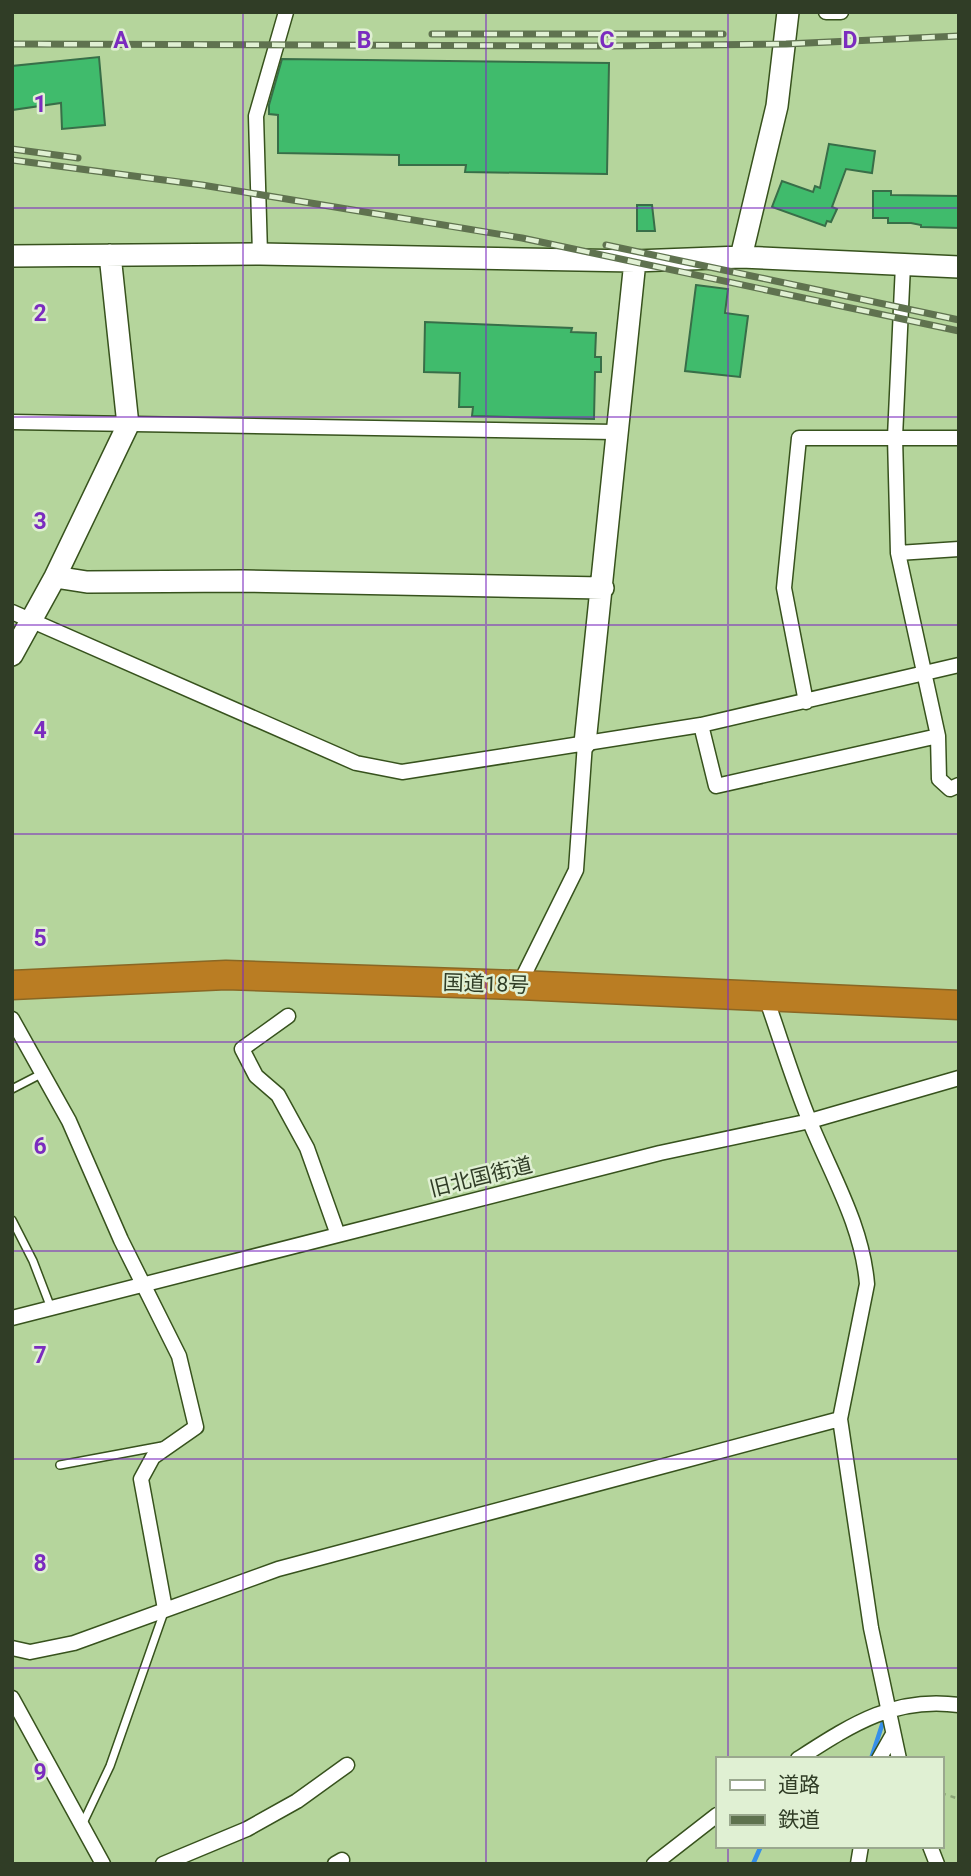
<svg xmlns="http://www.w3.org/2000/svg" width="971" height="1876" viewBox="0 0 971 1876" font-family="Roboto,'Noto Sans JP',sans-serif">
<rect width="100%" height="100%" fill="#b5d59c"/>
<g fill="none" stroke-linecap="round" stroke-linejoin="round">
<path stroke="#368fe9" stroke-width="4.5" d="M871,1759L883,1722
M753,1864L761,1846"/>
</g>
<path fill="#40bb6c" stroke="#386e48" stroke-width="2" d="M99,57L105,125L62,129L61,103L12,110V66Z
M282,59L609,63L607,174L465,172L466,165H399V155L278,153V115L269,114V105Z
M829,144L875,151L872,173L846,169L832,207L837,209L831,222L827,221L825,226L772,207L782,181L813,192L815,186L820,188Z
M873,191H891V195L959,196V228L921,227V225L911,223H888V218H873Z
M637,205H652L655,231H637Z
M696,285L728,289L725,313L748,316L740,377L685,371Z
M425,322L572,328L571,332L596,333L595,357H601V372H595L594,419L472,416L473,407H459L460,373L424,372Z"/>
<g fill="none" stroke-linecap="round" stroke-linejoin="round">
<g stroke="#37521d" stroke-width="10">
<path id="lane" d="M12,1089L43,1073
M12,1220L33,1261L51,1308
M60,1465L162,1446
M83,1823L110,1766L164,1612"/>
</g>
<g stroke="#37521d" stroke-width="17">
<path id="street" d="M826,12H841
M260,254L256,116L286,12
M12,422L615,432
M898,553L959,549
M12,612L356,763L402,772L701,725L959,665
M806,702L784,588L799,438H959
M701,725L716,786L938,736L898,553L895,437L903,265
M938,736L939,779L950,789L959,785
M519,985L576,870L585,743
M765,995C780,1037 793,1081 810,1122C832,1176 862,1225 867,1284L840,1419L871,1628L899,1759
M288,1016L242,1049L256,1076L278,1095L307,1148L338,1235
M12,1019L69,1121L121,1240L179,1356L196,1427L153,1457L141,1479L165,1609
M12,1318L660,1153L810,1121L959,1078
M12,1648L30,1652L74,1643L278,1569L840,1419
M12,1698L103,1864
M798,1759C851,1725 894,1696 959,1705
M879,1759L892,1736
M930,1846L937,1864
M163,1864L247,1829L297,1801L347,1765
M335,1864L342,1860
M654,1864L717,1815
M858,1864L861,1846"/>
</g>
<g stroke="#37521d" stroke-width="24">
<path id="secondary" d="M12,256L260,254L635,261L741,257L959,267
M741,257L777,106L788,12
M55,577L87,582L243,581L603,588
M12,655L55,577L128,425L110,255
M585,743L635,261"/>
</g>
<g stroke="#8a6724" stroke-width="31">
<path id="highway" d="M12,985L226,975L519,985L959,1005"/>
</g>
<path stroke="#8ba577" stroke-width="2.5" stroke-dasharray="5 5" stroke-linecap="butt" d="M941,1793L959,1799"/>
<use href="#lane" stroke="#fff" stroke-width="7"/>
<use href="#street" stroke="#fff" stroke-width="14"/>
<use href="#secondary" stroke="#fff" stroke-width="21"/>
<use href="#highway" stroke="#ba7d23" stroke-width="28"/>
<g stroke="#5f724f" stroke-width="7">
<path id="rail" d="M432,34H723
M12,44L609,46L786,44L959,36
M12,149L78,158
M12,160L202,185L522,238L959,331
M606,245L959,320"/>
</g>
<use href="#rail" stroke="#e0f0d3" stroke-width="4.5" stroke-dasharray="13" stroke-linecap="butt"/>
</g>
<path fill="none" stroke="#7b2cbf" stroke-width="2" stroke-opacity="0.55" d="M243,12V1864M486,12V1864M728,12V1759M12,208H959M12,417H959M12,625H959M12,834H959M12,1042H959M12,1251H959M12,1459H959M12,1668H959M728,1846V1864"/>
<g text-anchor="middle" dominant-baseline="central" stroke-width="5" stroke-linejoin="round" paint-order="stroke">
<g font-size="21" fill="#303d26" stroke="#e0f0d3">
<text transform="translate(486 984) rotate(2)">国道18号</text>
<text transform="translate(481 1177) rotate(-14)">旧北国街道</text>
</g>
</g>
<g font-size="23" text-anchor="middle" font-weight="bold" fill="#7b2cbf" stroke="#e0f0d3" stroke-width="5" stroke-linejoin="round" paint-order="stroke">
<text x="121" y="48">A</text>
<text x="364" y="48">B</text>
<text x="607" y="48">C</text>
<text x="850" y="48">D</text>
<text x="40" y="112">1</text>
<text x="40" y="321">2</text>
<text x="40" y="529">3</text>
<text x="40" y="738">4</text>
<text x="40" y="946">5</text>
<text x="40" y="1154">6</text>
<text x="40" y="1363">7</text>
<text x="40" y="1571">8</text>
<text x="40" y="1780">9</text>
</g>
<rect width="971" height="1876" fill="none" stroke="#303d26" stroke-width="28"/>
<rect x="716" y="1757" width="228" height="91" fill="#e0f0d3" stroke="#9aa88e" stroke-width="2"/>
<rect x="730" y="1780" width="35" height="10" fill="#ffffff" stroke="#9aa88e" stroke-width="2"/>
<text x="778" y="1792" font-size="21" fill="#303d26">道路</text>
<rect x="730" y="1815" width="35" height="10" fill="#5f724f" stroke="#9aa88e" stroke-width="2"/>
<text x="778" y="1827" font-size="21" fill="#303d26">鉄道</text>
</svg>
